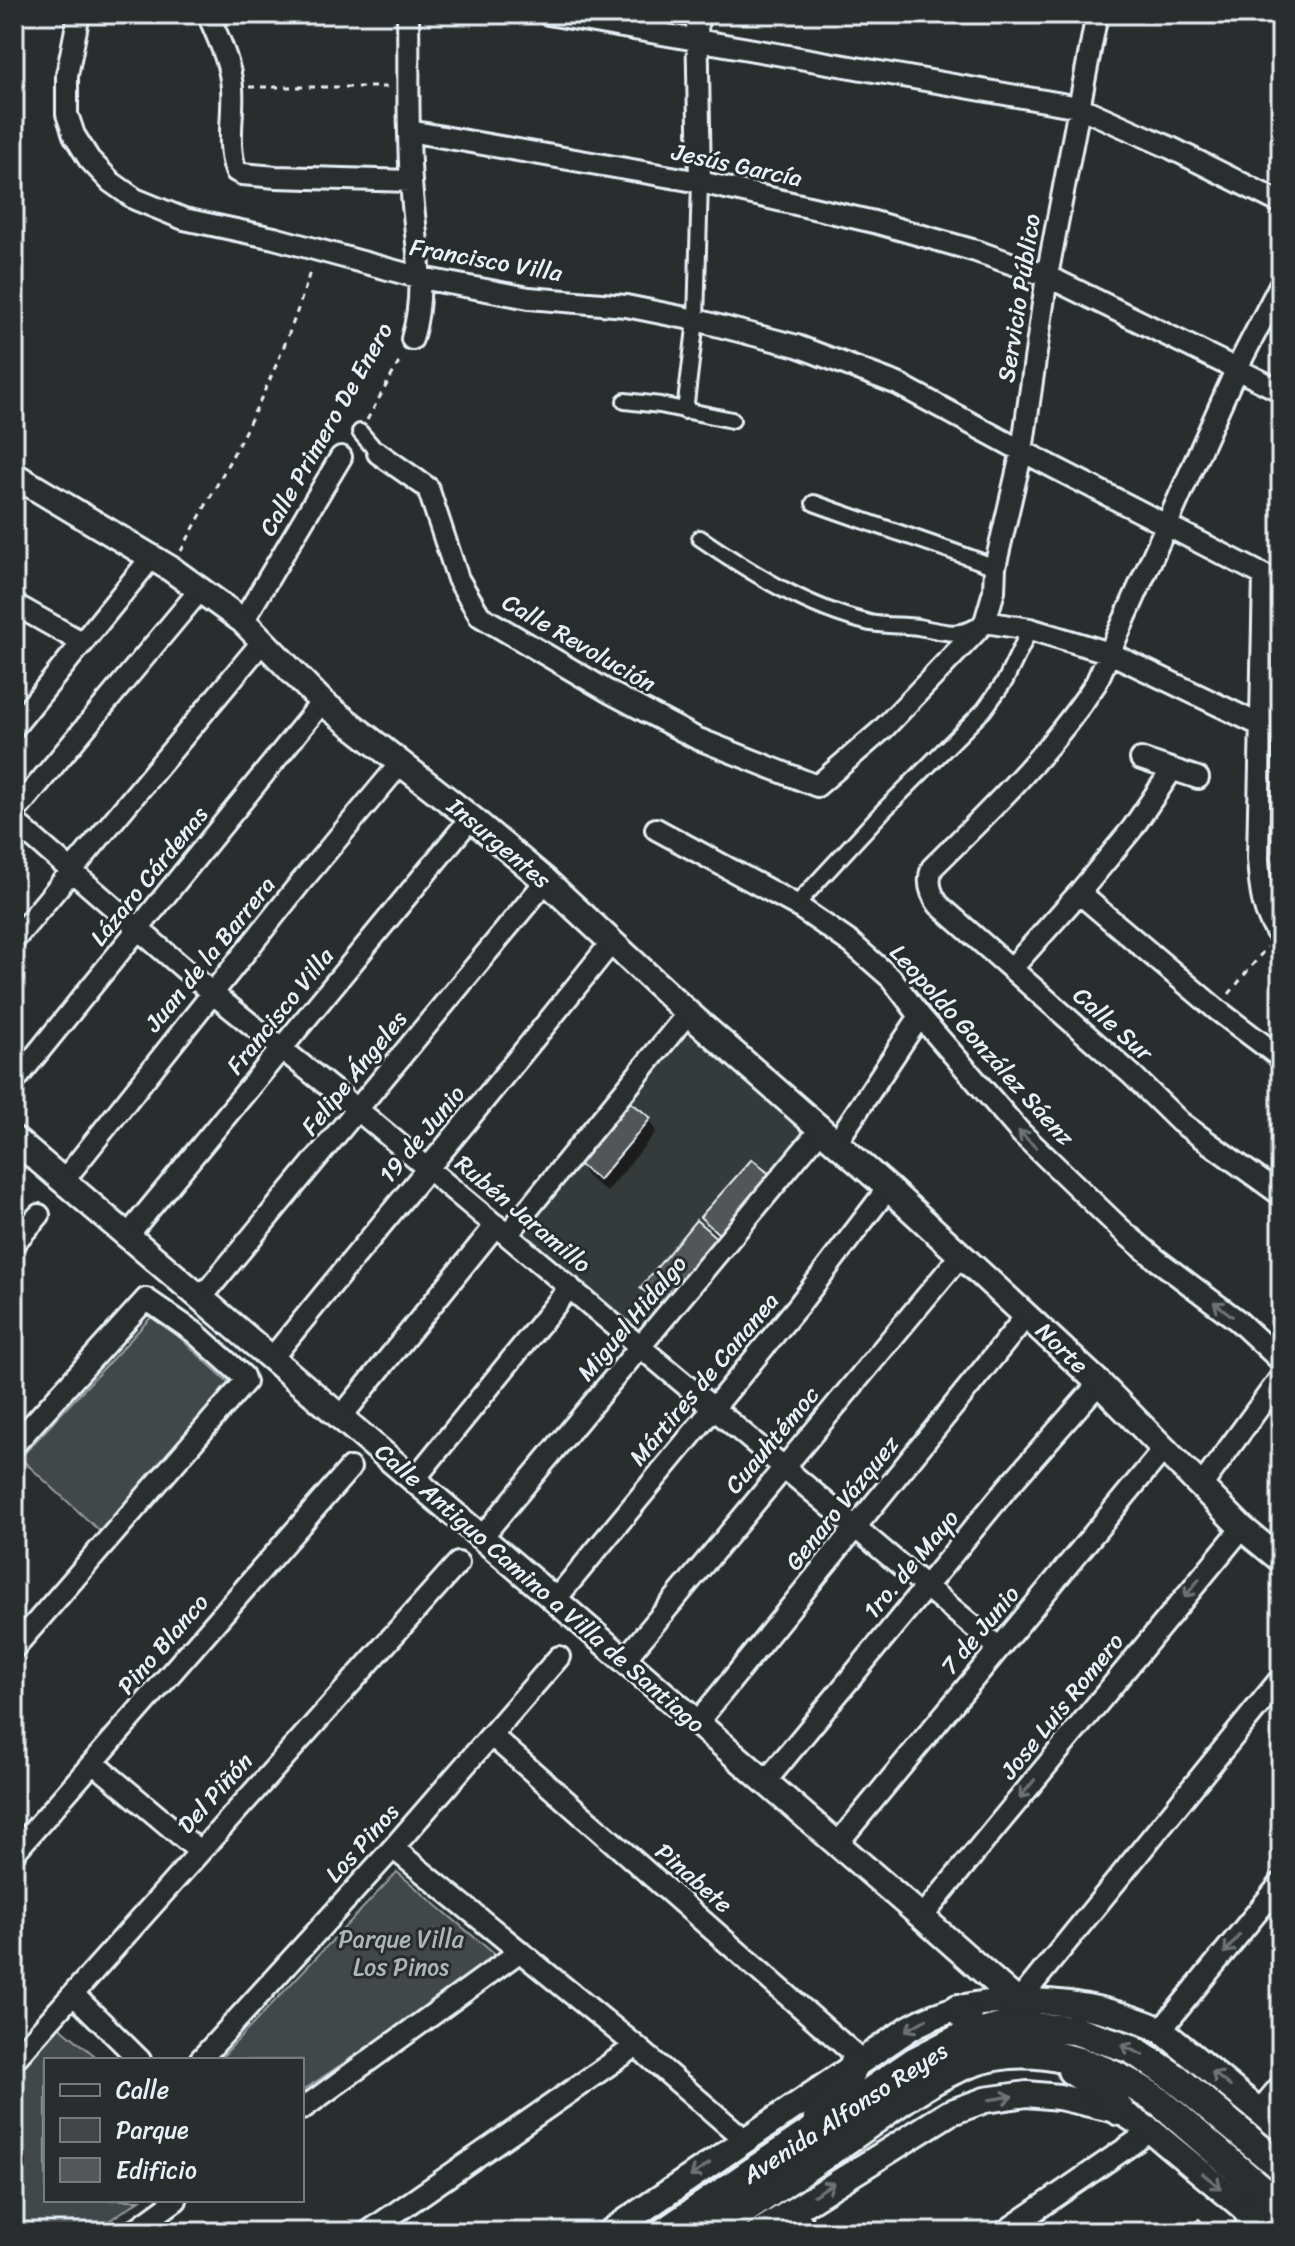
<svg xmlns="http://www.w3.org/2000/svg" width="1295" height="2246" viewBox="0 0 1295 2246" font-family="Sriracha,sans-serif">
<rect width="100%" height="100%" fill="#2a2d2e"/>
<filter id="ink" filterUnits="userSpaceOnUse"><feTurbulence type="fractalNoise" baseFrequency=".0125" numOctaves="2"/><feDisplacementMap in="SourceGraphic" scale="16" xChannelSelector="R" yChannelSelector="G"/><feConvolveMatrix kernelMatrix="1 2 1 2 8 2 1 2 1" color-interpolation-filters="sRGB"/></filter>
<g filter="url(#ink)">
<path fill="#363a3b" d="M687,1031L809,1135L638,1338L517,1236Z"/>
<path fill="#424648" stroke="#959ca0" stroke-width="2" d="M154,1314L238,1391L104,1535L20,1458Z
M397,1872L499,1958L302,2091V2060H219Z
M54,2022L100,2060H46V2200H140L92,2232H26L14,2222V2064Z"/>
<path fill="#0007" d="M649,1119L656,1132L607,1192L586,1176L579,1163Z
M779,1192L730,1248L714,1235L724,1253L669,1314L650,1301L643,1288L714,1237L703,1218Z"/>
<path fill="#535759" stroke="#e8f1f8" stroke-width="2" d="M628,1100L651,1118L599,1180L577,1163Z
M752,1159L774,1178L722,1237L700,1217Z
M696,1220L718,1239L661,1303L640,1288Z
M1199,2219L1212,2232H1187Z"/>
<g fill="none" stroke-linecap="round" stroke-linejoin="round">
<g stroke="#e8f1f8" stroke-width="16">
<path id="service" d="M1237,2232L1247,2213"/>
</g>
<g stroke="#e8f1f8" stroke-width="20">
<path id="pedestrian" d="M625,401L660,405L732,420
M685,411L696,320L700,182
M360,432L378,453
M814,503C874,525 935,544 995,567
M700,538C753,574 807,608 870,623C885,626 902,625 918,627C941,631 956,638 977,626
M796,905L883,811L984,710L1005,681L1030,629"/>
</g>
<g stroke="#e8f1f8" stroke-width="26">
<path id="minor" d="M79,14L67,75V114L74,135L89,159L111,182L135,199L184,219L274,238L421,278L529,298L626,306L696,320L797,346L898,384L1022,451L1281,584
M208,14C218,38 230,61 232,88C234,115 226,145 236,171L242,174L276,177L411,181
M408,14C409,69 407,125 411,181C414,235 428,286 412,339
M548,14L1079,107L1171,148L1281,203
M697,14L700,182
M1097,14L1047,276L1022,451L995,567L994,591L985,622L1030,629L1110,653L1260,725
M409,131L700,182L874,222L976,251L1047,276L1281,391
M1281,283L1236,370L1096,683C1051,751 990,811 932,868C927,882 930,893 939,905L1132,1075L1180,1122L1281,1195
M378,453L428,488L458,579L480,616L611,693L696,738L817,786L883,729L985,622
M1264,576L1258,859C1260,887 1262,916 1281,938
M14,604L83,643
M243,621L341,457
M14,727L151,558
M1141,759L1198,778
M14,813L200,590
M14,821L212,993L358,1110L999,1648
M656,829L796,905L851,943L891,978L920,1016L1021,1133L1125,1233L1156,1259L1237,1320L1281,1361
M1079,893L1216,1009L1281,1058
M14,940L263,641
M1012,968L1079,893L1132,829L1172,770
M14,1082L322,702
M836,1143L920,1016
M64,1180L301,882L400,764
M128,1235L471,818
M507,1235L688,1013
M14,1243L39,1215
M202,1297L546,881
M272,1358C385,1219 500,1083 611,943
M341,1417L496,1225
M14,1445L146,1299L194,1332L243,1376L245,1382L14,1648
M414,1480L570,1287
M1202,1485L1281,1377
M481,1538L821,1129
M555,1600L798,1306L888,1188
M624,1660L961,1255
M697,1723L1027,1315
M492,1736L861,2060
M94,1763L199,1851
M766,1781L1007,1488L1099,1383
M837,1844L1163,1450
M393,1848L636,2046L744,2139
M14,1853L350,1468
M922,1917L1242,1528
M74,1995L140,2060
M1018,2002L1281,1678
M1161,2030L1281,1883
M14,2060L458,1563
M200,2060L393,1848L559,1657
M302,2109L519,1952
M1260,2110L1281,2085
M793,2209L808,2232
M132,2232L176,2200
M368,2232L636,2046
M1004,2232L1151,2131"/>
</g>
<g stroke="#e8f1f8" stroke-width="30">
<path id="tertiary" d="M14,475L171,569L243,621L322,702L471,818L546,881L688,1013L888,1188L1099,1383L1242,1528L1281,1560
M14,1139L555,1600L922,1917L1018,2002L1041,2041
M610,2232L910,2028C981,1987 1089,1997 1161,2030L1281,2129
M759,2232L949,2113L985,2100L1027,2094L1059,2097L1120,2111L1151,2131L1262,2223"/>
</g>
<g stroke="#e8f1f8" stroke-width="34">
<path id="secondary" d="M958,2009L967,2020L976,2052
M1072,2070L1099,2088L1120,2111
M818,2116L842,2087L854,2065
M1248,2211L1281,2228
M665,2232L914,2062L959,2039L1008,2026L1074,2030L1132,2049L1177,2079L1281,2167
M712,2232C759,2200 806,2167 853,2135C889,2109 925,2080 967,2064C1033,2038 1106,2064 1161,2103L1281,2207"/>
</g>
<path stroke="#e8f1f8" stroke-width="3" stroke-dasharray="6 6" stroke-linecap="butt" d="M249,87H390
M367,420L402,357
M181,551C231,459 282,370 311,268
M1229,994L1267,947"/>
<use href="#service" stroke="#2a2d2e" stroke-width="10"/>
<use href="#pedestrian" stroke="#2a2d2e" stroke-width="14"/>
<use href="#minor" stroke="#2a2d2e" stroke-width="20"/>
<use href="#tertiary" stroke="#2a2d2e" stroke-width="24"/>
<use href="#secondary" stroke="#2a2d2e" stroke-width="28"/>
</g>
<defs><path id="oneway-shaft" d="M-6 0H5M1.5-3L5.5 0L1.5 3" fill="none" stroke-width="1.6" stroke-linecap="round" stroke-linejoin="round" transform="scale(2)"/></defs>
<g stroke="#6c7275">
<use href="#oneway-shaft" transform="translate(1027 1139) rotate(-136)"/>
<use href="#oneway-shaft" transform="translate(1223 1309) rotate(-142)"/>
<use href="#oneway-shaft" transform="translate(1192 1588) rotate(129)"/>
<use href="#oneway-shaft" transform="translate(1027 1789) rotate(129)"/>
<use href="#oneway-shaft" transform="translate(1232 1944) rotate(129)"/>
<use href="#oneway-shaft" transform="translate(916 2025) rotate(151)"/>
<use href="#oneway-shaft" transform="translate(1132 2050) rotate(-155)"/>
<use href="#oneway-shaft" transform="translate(1221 2079) rotate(-141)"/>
<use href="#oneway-shaft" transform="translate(1001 2098) rotate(-9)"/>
<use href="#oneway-shaft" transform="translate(700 2170) rotate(145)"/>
<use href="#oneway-shaft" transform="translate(1212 2181) rotate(39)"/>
<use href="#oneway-shaft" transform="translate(824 2189) rotate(-32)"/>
</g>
</g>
<g text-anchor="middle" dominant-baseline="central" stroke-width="6" stroke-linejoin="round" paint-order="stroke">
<g font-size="24" fill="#e8f1f8" stroke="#2a2d2e">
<text transform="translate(737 165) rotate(12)">Jesús García</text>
<text transform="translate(486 260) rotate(10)">Francisco Villa</text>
<text transform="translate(1019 298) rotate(-81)">Servicio Público</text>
<text transform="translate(326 429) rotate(-60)">Calle Primero De Enero</text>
<text transform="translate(579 643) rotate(30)">Calle Revolución</text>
<text transform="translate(499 843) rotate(40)">Insurgentes</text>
<text transform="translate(149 876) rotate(-51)">Lázaro Cárdenas</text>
<text transform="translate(210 954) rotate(-51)">Juan de la Barrera</text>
<text transform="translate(280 1011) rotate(-51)">Francisco Villa</text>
<text transform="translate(1113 1024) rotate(42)">Calle Sur</text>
<text transform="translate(982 1045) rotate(48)">Leopoldo González Sáenz</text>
<text transform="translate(354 1073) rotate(-51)">Felipe Ángeles</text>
<text transform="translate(422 1134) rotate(-50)">19 de Junio</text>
<text transform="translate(523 1214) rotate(40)">Rubén Jaramillo</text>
<text transform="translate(632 1318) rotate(-50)">Miguel Hidalgo</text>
<text transform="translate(1062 1348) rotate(44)">Norte</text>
<text transform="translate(704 1379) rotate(-50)">Mártires de Cananea</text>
<text transform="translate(772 1440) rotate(-50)">Cuauhtémoc</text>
<text transform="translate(842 1503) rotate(-51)">Genaro Vázquez</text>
<text transform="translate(911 1564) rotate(-50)">1ro. de Mayo</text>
<text transform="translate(540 1588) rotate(41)">Calle Antiguo Camino a Villa de Santiago</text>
<text transform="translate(980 1630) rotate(-50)">7 de Junio</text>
<text transform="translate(163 1644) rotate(-49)">Pino Blanco</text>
<text transform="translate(1062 1706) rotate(-51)">Jose Luis Romero</text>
<text transform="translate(215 1793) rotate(-48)">Del Piñón</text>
<text transform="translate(362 1843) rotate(-48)">Los Pinos</text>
<text transform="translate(694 1878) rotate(41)">Pinabete</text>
<text transform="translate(845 2113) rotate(-33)">Avenida Alfonso Reyes</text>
</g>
<g font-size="24" fill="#aeb5ba" stroke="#2a2d2e">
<text x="401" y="1939">Parque Villa<tspan x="401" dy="28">Los Pinos</tspan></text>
</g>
</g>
<rect width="1295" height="2246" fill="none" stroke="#2a2d2e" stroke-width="48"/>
<rect x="24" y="24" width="1247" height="2198" fill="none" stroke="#e8f1f8" stroke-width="3" filter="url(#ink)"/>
<rect x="44" y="2058" width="260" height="144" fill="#2a2d2e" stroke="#767b7f" stroke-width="2"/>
<rect x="60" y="2084" width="40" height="12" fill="#2a2d2e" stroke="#767b7f" stroke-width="2"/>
<text x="116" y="2098" font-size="24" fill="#e8f1f8">Calle</text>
<rect x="60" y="2118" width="40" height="24" fill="#424648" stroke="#767b7f" stroke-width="2"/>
<text x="116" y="2138" font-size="24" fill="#e8f1f8">Parque</text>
<rect x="60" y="2158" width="40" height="24" fill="#535759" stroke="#767b7f" stroke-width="2"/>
<text x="116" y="2178" font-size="24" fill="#e8f1f8">Edificio</text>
</svg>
